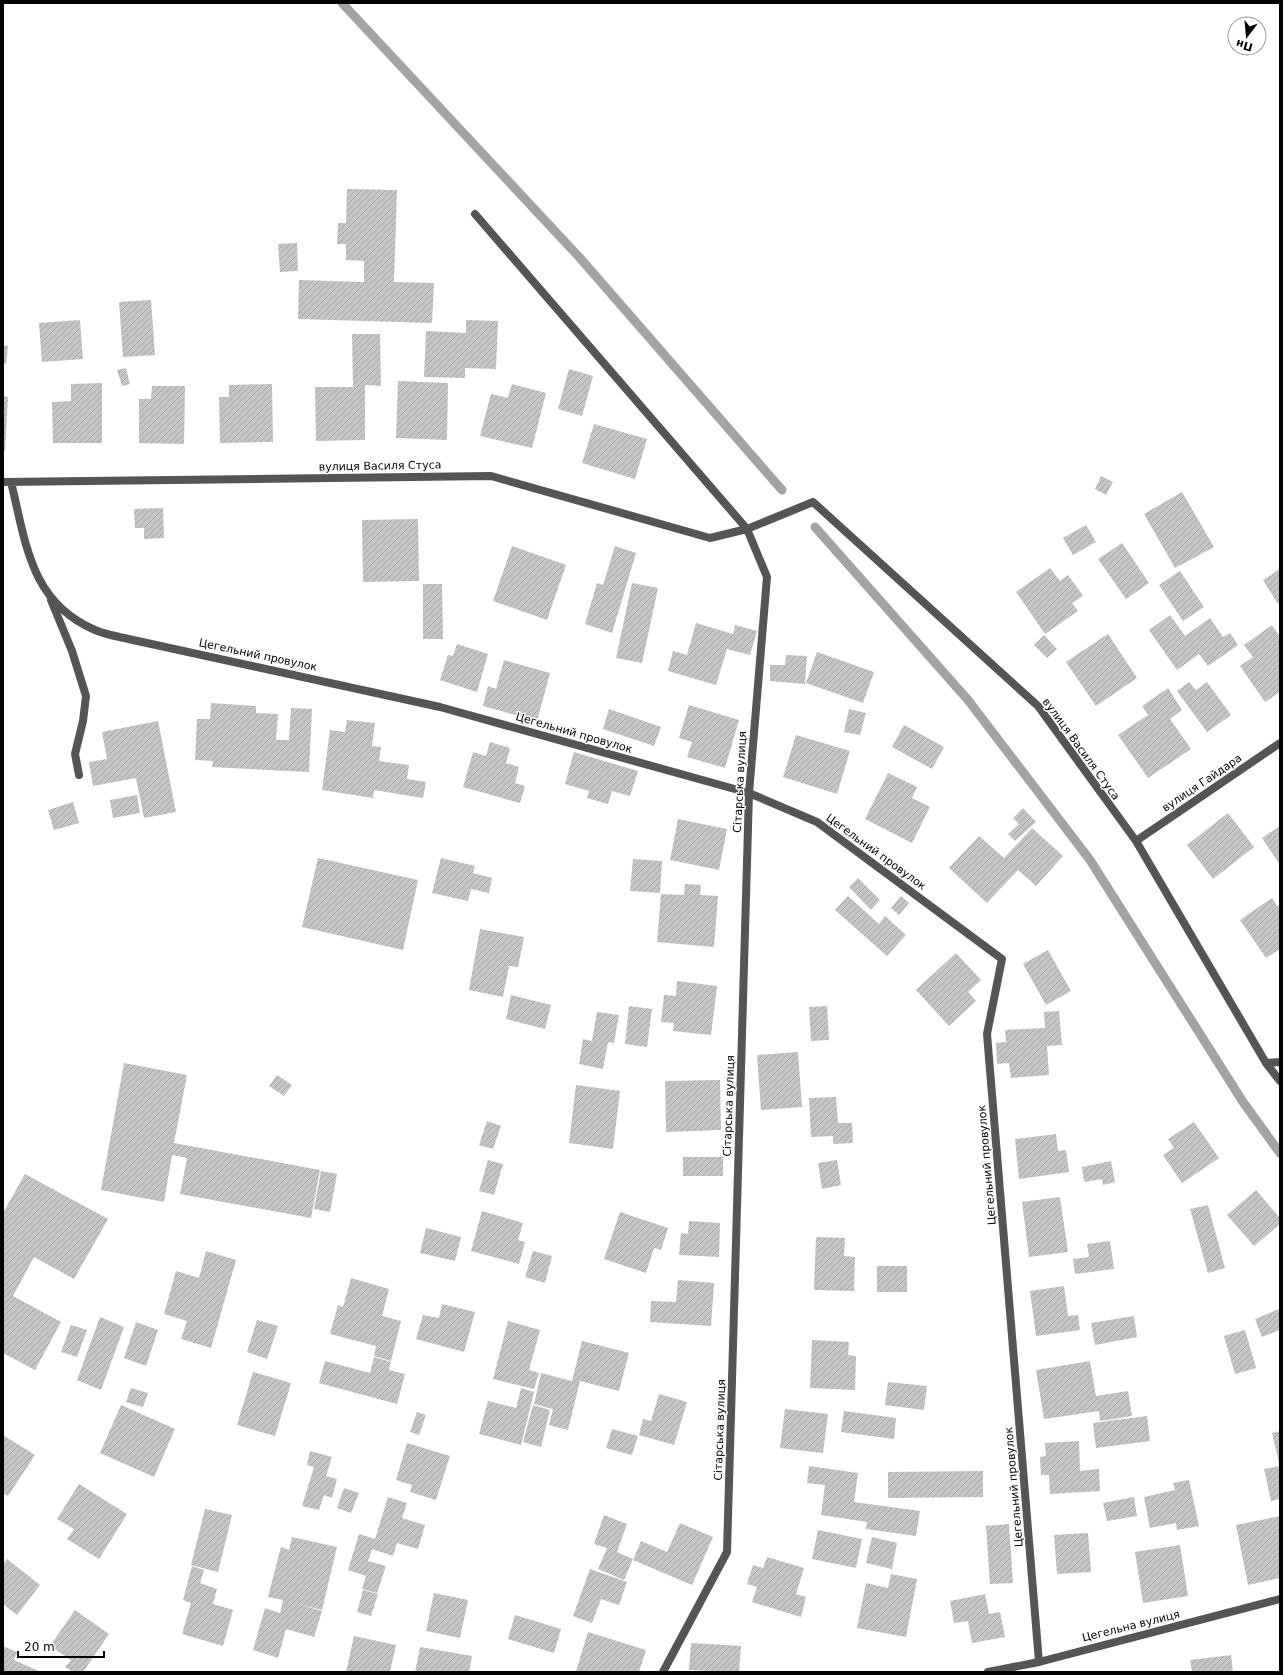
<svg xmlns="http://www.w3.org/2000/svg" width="1283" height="1675" viewBox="0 0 1283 1675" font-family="'DejaVu Sans',sans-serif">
<defs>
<pattern id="building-hatch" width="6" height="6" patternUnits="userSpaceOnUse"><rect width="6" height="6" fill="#c4c4c4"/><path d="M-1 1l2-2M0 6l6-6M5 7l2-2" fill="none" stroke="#a7a7a7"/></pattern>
</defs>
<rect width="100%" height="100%" fill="#fff"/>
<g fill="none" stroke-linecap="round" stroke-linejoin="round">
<path stroke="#a3a3a3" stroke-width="9" d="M342,3L580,258L782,490
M815,527L968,700L1090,860L1243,1102L1280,1153"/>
</g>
<path fill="url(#building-hatch)" d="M347,189L397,190L394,282L434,283L432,323L298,319L299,280L364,282V261L346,260V244H337L338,223H346Z
M297,243L298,271L280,272L278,244Z
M151,300L155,355L123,357L119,302Z
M80,320L83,359L42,362L39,323Z
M466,320L498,321L496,369L465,368V378L424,377L426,331L466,333Z
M352,334H380L381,386L365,385V440L316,441L315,387H353Z
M3,345L8,346L6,364L3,363Z
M126,368L130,384L122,386L117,370Z
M569,369L593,376L582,416L558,409Z
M398,381L448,383L447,440L396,438Z
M102,383V443H53L52,402L71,401V384Z
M272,384L273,442L220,443L219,397H229V385Z
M512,384L546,393L532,448L480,436L491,394L508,398Z
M152,386H185L184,444L139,443V399H151Z
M3,396L8,397L5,451H3Z
M594,424L647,439L635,479L582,463Z
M1101,476L1113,482L1106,495L1095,489Z
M1182,492L1214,547L1175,568L1144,514Z
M163,508L164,538L144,539V528H135L134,509Z
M418,519L419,581L363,582L362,520Z
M1086,525L1096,542L1073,555L1063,538Z
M1122,543L1149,583L1126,599L1098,559Z
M512,546L566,565L547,620L493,601Z
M615,546L636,553L612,633L585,624L597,583L603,585Z
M1050,568L1060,581L1068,575L1083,596L1072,603L1078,611L1045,634L1016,592Z
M1280,569V603L1278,604L1263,580Z
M1180,571L1204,607L1183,621L1159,585Z
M632,583L658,588L642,663L616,658Z
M423,584H442L443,639H423Z
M1170,615L1185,636L1210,618L1223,637L1230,633L1238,645L1208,666L1199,654L1177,670L1149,630Z
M696,623L733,634L735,625L757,631L750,655L727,649L716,685L668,671L673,651L687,655Z
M1272,625L1280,637V692L1265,702L1240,666L1253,657L1244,645Z
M1108,634L1137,678L1096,706L1066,662Z
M1044,635L1057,649L1047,658L1034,645Z
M457,644L488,654L477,692L440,680L448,655L453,656Z
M817,652L874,672L863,703L806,683Z
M786,655L807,656L805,684L770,681V665H785Z
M504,660L550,673L537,721L483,706L488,686L496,689Z
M1189,682L1196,690L1207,682L1231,715L1207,732L1177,691Z
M1168,688L1182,710L1170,719L1191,749L1148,778L1118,735L1148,715L1142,706Z
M211,703L256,706V713L278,714L276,740H289L291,708L312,709L309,772L212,767L213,761L195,760L197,719H210Z
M689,705L739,720L725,768L687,757L692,742L679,738Z
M609,709L661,727L654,746L603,729Z
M849,709L866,713L860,735L844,732Z
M347,720L375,723L372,746L381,747L379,761L409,765L407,779L426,782L423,798L374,790L373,798L322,790L330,730L345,732Z
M158,721L176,812L144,818L136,778L93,786L89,762L107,759L102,732Z
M904,725L944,747L932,769L892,747Z
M796,735L850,751L837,794L783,777Z
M490,742L510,748L506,763L519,767L515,783L525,786L520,803L463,787L473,752L486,756Z
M574,752L638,771L630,796L612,791L608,804L587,798L589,791L565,784Z
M888,773L917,787L912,798L930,807L912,843L865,819Z
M137,795L140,813L113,818L110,800Z
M73,802L79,823L54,830L48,810Z
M1023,808L1036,822L1015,841L1008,834L1019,824L1013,818Z
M1228,813L1254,847L1213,879L1187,845Z
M678,819L727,829L719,870L670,860Z
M1280,826V865L1262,838Z
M1032,828L1063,856L1036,886L1018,870L987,903L949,868L979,836L1004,858Z
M318,858L418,880L403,950L302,927Z
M441,858L475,866L473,873L492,878L489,893L471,889L468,901L432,893Z
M633,859L662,861L660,893L630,891Z
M858,878L880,900L871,910L849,887Z
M685,884L701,885L700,895L718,896L714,947L657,942L661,894L684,895Z
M848,896L879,924L885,916L906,935L887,956L835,910Z
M901,896L909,903L899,915L891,908Z
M1272,898L1278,907L1280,906V949L1266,958L1240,920Z
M480,929L524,937L518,967L509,966L503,997L469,990Z
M1048,950L1071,991L1046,1005L1023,964Z
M956,953L981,980L968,992L976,1001L949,1026L916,990Z
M677,981L717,986L711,1035L673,1031L674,1023L661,1022L664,995L676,996Z
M511,995L551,1005L545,1029L506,1019Z
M629,1006L652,1009L647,1047L625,1044Z
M827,1006L829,1040L811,1041L809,1007Z
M1059,1011L1062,1045L1047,1046L1049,1075L1011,1078L1009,1063L997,1064L996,1043L1006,1042L1005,1030L1045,1028L1044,1012Z
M597,1012L619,1015L614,1043L608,1042L603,1069L579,1064L583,1039L592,1041Z
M798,1052L802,1107L761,1110L757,1055Z
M124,1063L187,1075L174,1143L320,1170L311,1218L180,1194L187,1158L172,1155L164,1202L101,1190Z
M277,1075L292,1085L284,1096L269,1086Z
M720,1080L721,1130L666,1132L665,1081Z
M576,1085L620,1091L613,1149L569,1143Z
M836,1097L838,1123H852L853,1143L833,1144V1136L811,1137L809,1098Z
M487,1121L501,1126L493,1149L479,1145Z
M1194,1122L1219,1158L1182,1183L1163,1155L1174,1148L1168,1139Z
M1056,1134L1058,1151L1066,1150L1069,1172L1019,1179L1015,1139Z
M683,1157H723V1176H683Z
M488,1160L503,1164L494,1195L479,1191Z
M837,1160L841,1185L822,1189L818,1163Z
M1111,1161L1115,1182L1103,1185L1102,1179L1084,1182L1082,1167Z
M321,1171L337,1174L330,1212L314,1209Z
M25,1174L108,1219L74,1279L34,1257L13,1296L61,1322L35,1370L3,1353V1213Z
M1256,1190L1280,1218V1224L1254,1246L1227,1215Z
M1060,1197L1068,1252L1029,1257L1022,1202Z
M1208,1205L1225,1268L1208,1273L1190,1209Z
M482,1211L523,1223L518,1240L525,1242L519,1264L471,1251Z
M620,1212L668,1228L661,1250L654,1248L646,1273L604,1259Z
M689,1221L720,1223L719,1257L679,1255L681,1233L688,1234Z
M426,1228L461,1237L455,1261L420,1253Z
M816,1237L845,1238L844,1256L855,1257L854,1291L814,1290Z
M1110,1241L1114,1269L1075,1274L1073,1259L1089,1257L1087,1244Z
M206,1251L236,1260L211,1348L181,1339L187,1321L164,1314L176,1271L199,1278Z
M533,1251L552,1256L545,1283L525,1277Z
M877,1266H907V1292H877Z
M351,1278L389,1289L382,1316L401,1321L391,1361L374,1356L376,1346L330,1334L338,1305L343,1307Z
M678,1280L714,1283L711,1326L650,1322L651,1301L676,1302Z
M1064,1286L1068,1316L1078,1315L1080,1330L1036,1336L1030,1291Z
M442,1304L475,1312L464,1352L416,1339L423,1315L439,1318Z
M1279,1309L1280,1330L1262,1337L1255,1319Z
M1134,1316L1137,1337L1095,1345L1091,1323Z
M100,1317L124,1327L101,1390L77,1380Z
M257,1320L278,1326L267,1359L247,1352Z
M508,1321L540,1330L529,1370L539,1373L534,1389L493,1379Z
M136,1322L158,1330L146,1366L124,1358Z
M71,1325L87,1330L77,1357L61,1352Z
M1245,1330L1256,1368L1235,1374L1224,1336Z
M812,1340L849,1342L848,1355L856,1356L855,1390L810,1388Z
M582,1341L629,1353L619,1391L580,1381L568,1430L549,1425L553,1409L534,1404L541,1373L572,1381Z
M374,1357L391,1362L389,1370L405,1374L397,1404L319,1383L325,1361L370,1373Z
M1090,1361L1096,1396L1128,1391L1132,1416L1100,1421L1099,1411L1044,1419L1036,1370Z
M253,1372L291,1383L275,1436L237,1425Z
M888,1382L927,1386L924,1410L885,1405Z
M131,1388L148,1393L143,1407L126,1402Z
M521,1388L534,1392L521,1445L479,1434L488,1401L516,1408Z
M659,1394L687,1402L674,1445L639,1435L643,1419L651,1421Z
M121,1405L175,1429L154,1477L100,1453Z
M533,1405L550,1410L541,1447L523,1442Z
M785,1409L828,1414L823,1453L780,1448Z
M844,1411L896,1418L894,1439L841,1432Z
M417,1412L426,1415L419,1435L410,1432Z
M1147,1416L1150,1441L1096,1448L1093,1423Z
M612,1429L638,1436L632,1455L606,1448Z
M1280,1431V1463H1279L1272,1433Z
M3,1435L35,1455L8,1496L3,1493Z
M1079,1441L1080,1471L1099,1469L1100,1491L1050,1494L1049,1475H1041L1040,1457L1046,1456L1045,1443Z
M407,1443L450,1456L436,1500L410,1492L412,1485L396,1480Z
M310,1451L332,1457L326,1476L337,1479L332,1498L324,1495L319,1510L302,1506L314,1467L307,1465Z
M809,1466L858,1473L854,1502L920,1511L916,1536L866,1529L867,1522L821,1515L825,1485L807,1483Z
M1280,1466V1499L1271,1501L1264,1469Z
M983,1471V1497L888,1498V1472Z
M1189,1480L1199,1526L1177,1530L1176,1523L1150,1528L1144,1497L1175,1490L1173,1483Z
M79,1484L127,1514L99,1559L67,1539L74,1529L57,1519Z
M344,1488L359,1493L351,1513L337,1508Z
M388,1497L407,1503L402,1518L425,1525L418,1549L397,1543L393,1556L372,1549L368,1561L386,1566L377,1593L362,1589L366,1576L348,1570L359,1534L375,1539Z
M1134,1497L1137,1516L1107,1521L1103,1503Z
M205,1509L232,1515L218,1572L191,1565Z
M604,1515L627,1524L617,1552L610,1549L633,1559L624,1580L598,1569L607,1548L594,1544Z
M1280,1516V1578L1248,1585L1236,1525Z
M680,1523L713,1537L692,1585L633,1560L641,1541L667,1552Z
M1009,1524L1013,1583L990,1584L986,1526Z
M818,1530L862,1539L856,1568L812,1559Z
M1088,1533L1091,1572L1057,1574L1054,1535Z
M292,1537L337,1547L322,1610L294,1603L322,1611L314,1637L286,1629L278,1658L253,1650L265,1608L280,1613L283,1600L268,1597L281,1547L289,1550Z
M872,1537L897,1543L892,1569L866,1563Z
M1180,1545L1188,1596L1143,1603L1135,1552Z
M767,1557L804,1568L796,1594L806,1597L801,1617L752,1602L757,1587L747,1584L753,1565L763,1568Z
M7,1559L40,1585L17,1615L3,1604V1564Z
M192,1566L204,1570L200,1583L217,1589L213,1604L233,1610L223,1646L182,1634L191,1603L183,1600Z
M590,1569L627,1582L619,1605L601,1599L592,1623L573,1616Z
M891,1574L917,1579L906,1637L857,1628L866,1583L888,1588Z
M363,1590L378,1594L371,1616L357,1612Z
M434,1593L468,1600L460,1638L426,1631Z
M985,1594L989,1614L1000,1612L1005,1637L972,1643L968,1621L954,1623L950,1601Z
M75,1610L109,1634L83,1672H73L65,1667L71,1660L50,1646Z
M515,1615L561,1629L554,1653L508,1639Z
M588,1632L646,1650L639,1672L576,1671Z
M354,1636L396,1645L390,1672H346Z
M691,1643L741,1646L739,1672L689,1670Z
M3,1646L17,1652L14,1660L41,1672H3Z
M420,1647L472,1656L469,1672H415Z
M1231,1655L1233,1672H1192L1190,1660Z"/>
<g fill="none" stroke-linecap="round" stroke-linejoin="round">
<path stroke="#555" stroke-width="8" d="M51,600L72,651L86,696L83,721L75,754L79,775"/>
<path stroke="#555" stroke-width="8" d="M475,214L747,529L767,577L749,793L727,1552L663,1672
M3,482L491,476L710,538L747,529L813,502L1038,706L1136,841L1266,1063L1280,1081
M11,482C26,543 30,602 95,630C106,635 121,637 133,640L440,707L749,793L817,822L1002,959L987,1034L1039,1662
M1136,841L1280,743
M1266,1063L1280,1062
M988,1672L1039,1662L1280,1599"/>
</g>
<g text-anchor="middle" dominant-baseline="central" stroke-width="3" stroke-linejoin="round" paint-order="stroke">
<g font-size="11" fill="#000" stroke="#fff">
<text transform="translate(380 466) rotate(-1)">вулиця Василя Стуса</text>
<text transform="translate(258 655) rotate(12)">Цегельний провулок</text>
<text transform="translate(574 733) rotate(16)">Цегельний провулок</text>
<text transform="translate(1081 749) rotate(54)">вулиця Василя Стуса</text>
<text transform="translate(740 782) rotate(-87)">Сітарська вулиця</text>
<text transform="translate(1202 783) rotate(-34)">вулиця Гайдара</text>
<text transform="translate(876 852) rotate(36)">Цегельний провулок</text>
<text transform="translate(729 1106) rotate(-88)">Сітарська вулиця</text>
<text transform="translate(987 1165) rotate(-95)">Цегельний провулок</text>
<text transform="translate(720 1430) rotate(-88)">Сітарська вулиця</text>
<text transform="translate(1014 1487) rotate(-95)">Цегельний провулок</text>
<text transform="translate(1131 1626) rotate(-14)">Цегельна вулиця</text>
</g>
</g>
<rect width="1283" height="1675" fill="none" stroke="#000000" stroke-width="8"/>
<g transform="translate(1247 36) rotate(196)"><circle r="19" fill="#ffffff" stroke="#999999"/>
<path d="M0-3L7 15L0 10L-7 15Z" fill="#000000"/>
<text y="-6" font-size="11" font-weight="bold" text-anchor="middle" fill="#000000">Пн</text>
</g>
<path d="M18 1651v6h86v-6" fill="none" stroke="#000000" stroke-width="2"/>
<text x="24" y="1651" font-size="12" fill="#000000" stroke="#ffffff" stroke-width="3" paint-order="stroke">20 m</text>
</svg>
